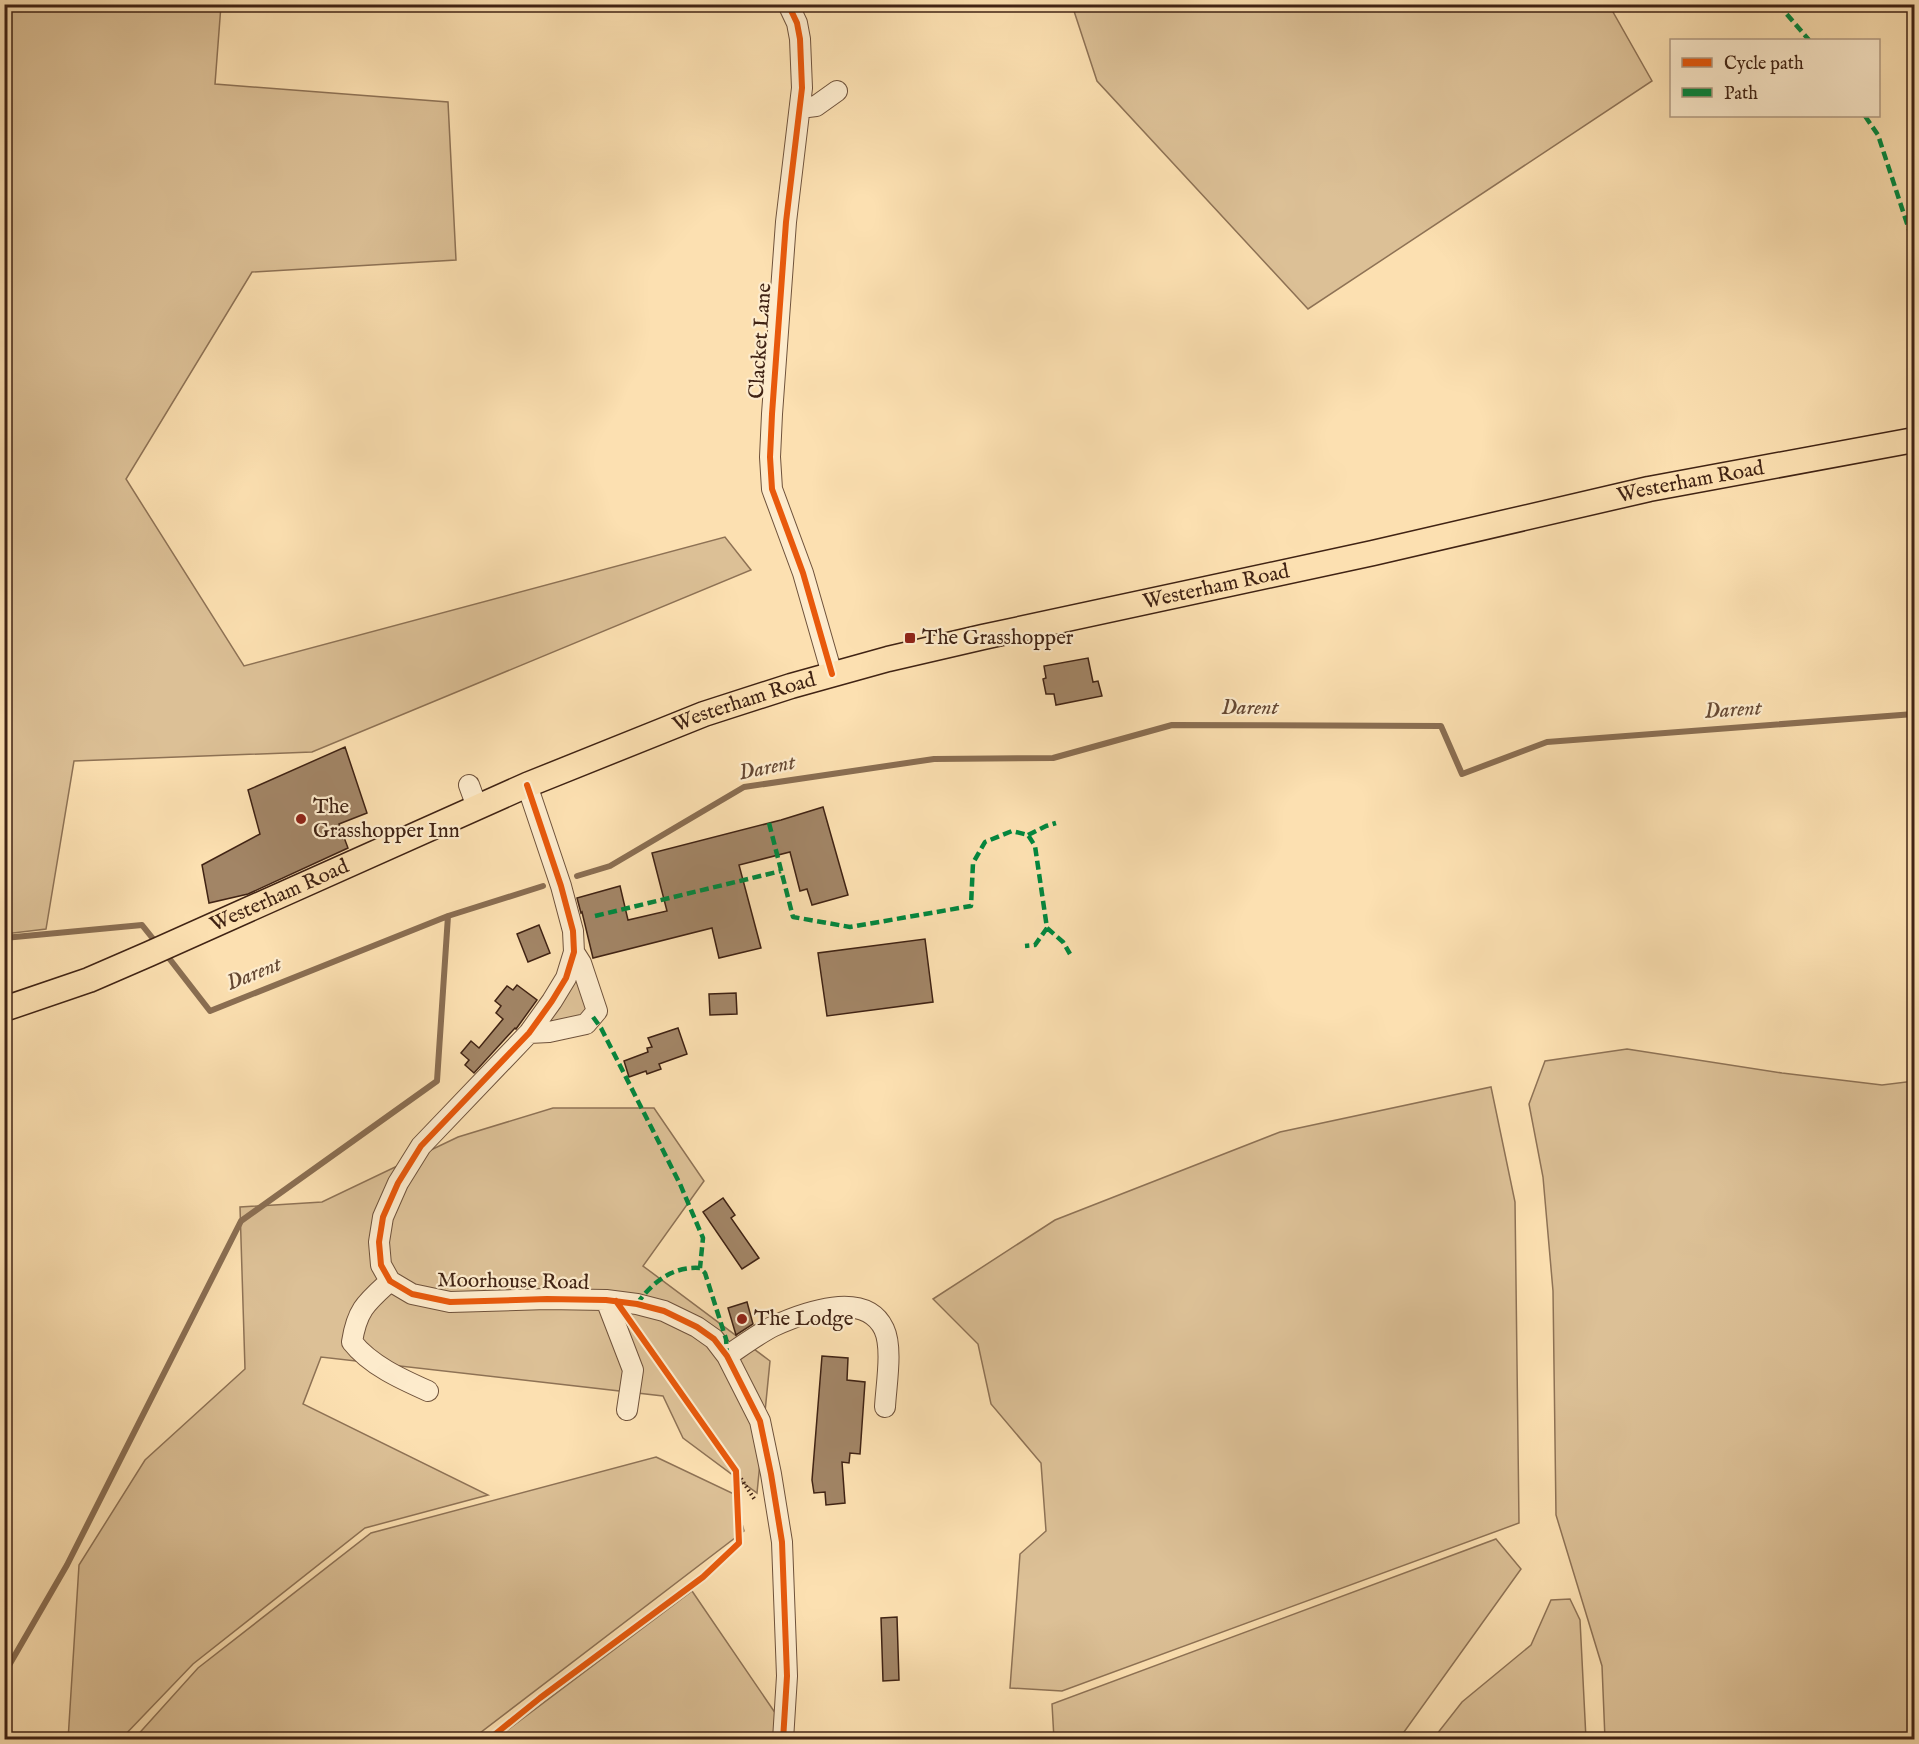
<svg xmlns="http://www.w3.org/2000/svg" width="1919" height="1744" viewBox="0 0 1919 1744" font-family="'IM FELL English',serif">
<rect width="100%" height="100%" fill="#fce0b1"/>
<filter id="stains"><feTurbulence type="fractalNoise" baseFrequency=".00333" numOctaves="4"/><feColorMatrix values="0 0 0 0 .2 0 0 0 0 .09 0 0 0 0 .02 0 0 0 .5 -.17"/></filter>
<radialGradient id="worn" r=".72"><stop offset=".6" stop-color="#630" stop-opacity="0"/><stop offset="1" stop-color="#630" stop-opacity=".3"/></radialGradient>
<path fill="#dcc096" stroke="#8e7255" stroke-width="1.5" d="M4,5H221L215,84L448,102L456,260L252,272L126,479L244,666L725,537L751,570L312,752L74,761L46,929L5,934Z
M1072,5H1609L1652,81L1308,309L1097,81Z
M575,969L589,1006L586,1014L557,1028L549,1022Z
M1627,1049L1782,1073L1882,1085L1914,1081V1739H1605L1602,1666L1556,1515L1553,1291L1543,1177L1529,1104L1545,1061Z
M1491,1087L1515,1202L1519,1523L1062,1691L1010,1688L1020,1554L1046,1531L1041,1463L991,1404L978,1344L933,1299L1055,1220L1280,1132Z
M553,1108H654L704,1181L643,1266L770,1361L757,1493L683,1438L663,1396L321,1357L303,1404L488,1495L365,1528L193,1664L121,1739L68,1740L79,1565L145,1460L245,1369L240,1207L322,1202L458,1137Z
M656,1457L734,1494L744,1531L472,1739H134L198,1668L371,1533Z
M1496,1539L1521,1569L1399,1739H1054L1052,1704Z
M692,1591L793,1739L494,1740Z
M1570,1599L1580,1620L1586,1739H1433L1462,1702L1531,1645L1551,1600Z"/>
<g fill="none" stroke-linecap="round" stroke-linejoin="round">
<path stroke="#8a6e52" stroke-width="6" d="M577,876L610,866L744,787L934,759L1053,758L1172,725L1441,726L1462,774L1547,742L1914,714
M4,938L142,925L158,945
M165,953L210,1011L448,916L543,886
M4,1674L67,1565L241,1221L437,1081L448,916"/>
</g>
<path fill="#a28566" stroke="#402314" stroke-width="1.5" d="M1088,658L1093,682L1098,681L1102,696L1056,705L1054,694H1046L1043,679L1046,678L1044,666Z
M345,747L367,813L339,824L348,848L248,894L209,903L202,865L260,834L248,790Z
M823,807L848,895L812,905L807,889L800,891L790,852L739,865L761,948L719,958L712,928L593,958L582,912L581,913L577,898L620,886L628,920L667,911L652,853L781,820Z
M539,925L550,953L528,962L517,934Z
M925,939L933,1002L827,1016L818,953Z
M517,985L537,1000L516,1029L515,1028L474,1073L465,1065L469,1060L461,1053L471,1041L479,1048L503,1019L496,1013L501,1006L495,1001L507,986L513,990Z
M736,993L737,1014L710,1015L709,994Z
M678,1028L687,1054L659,1064L661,1069L647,1074L646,1071L629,1077L624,1061L648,1052L647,1048L652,1047L648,1038Z
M723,1198L735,1215L731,1218L759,1258L742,1269L703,1212Z
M747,1302L753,1324L736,1335L728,1308Z
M822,1356L848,1358L847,1380L865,1382L860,1454L850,1453L849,1463L842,1462L845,1503L826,1505L825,1492L814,1493L812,1480Z
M897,1617L899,1680L883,1681L881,1618Z"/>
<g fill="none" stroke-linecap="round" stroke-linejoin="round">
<g stroke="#6f523b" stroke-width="22">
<path id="minor" d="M788,4L797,23L800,39L802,88L786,222L772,414L770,457L772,489L803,573L832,674
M800,108L816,106L837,91
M469,785L477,807
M527,785L561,886L573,931L574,952L566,978L552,1001L529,1033L421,1146L398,1183L383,1217L379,1242L381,1265L390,1281L412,1294L450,1302L547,1299L606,1300L637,1304L664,1311L697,1327L714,1339L727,1356L760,1421L771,1474L782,1542L787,1676L783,1740
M529,1033L549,1032L586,1024L597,1011L581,963L574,952
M390,1281C367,1302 357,1309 352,1342C370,1365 401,1379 428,1391
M606,1300L633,1370L627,1410
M727,1356C742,1346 758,1334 774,1326C803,1313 865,1289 884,1329C893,1348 886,1386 885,1407"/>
</g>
<g stroke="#402314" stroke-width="27">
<g id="major">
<path id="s1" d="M4,1009L89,980L149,954L527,785L704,714L791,686L888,659L983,637L1373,553L1649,489L1914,440"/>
</g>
</g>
<path stroke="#402314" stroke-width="4" stroke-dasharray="1.5 3" stroke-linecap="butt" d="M736,1471L755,1500"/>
<use href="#minor" stroke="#fdebcc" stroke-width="20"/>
<use href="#major" stroke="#fce0b1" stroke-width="24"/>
<path stroke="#00873e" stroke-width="4.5" stroke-dasharray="9 4.5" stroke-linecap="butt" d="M1778,4L1809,40
M1865,116L1878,135L1914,245
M769,823L793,917L850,927L971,906L973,863L985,842L1012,831L1028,835L1035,846L1047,928L1035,945L1025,946
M1028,835L1046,826L1056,823
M595,916L781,871
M1047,928L1063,942L1070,954
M593,1017L601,1028L680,1184L703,1238L700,1268
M637,1304C652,1282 673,1266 700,1268L705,1273L726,1339L727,1353"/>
<g stroke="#fdebcc" stroke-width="10">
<path id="cycleway" d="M788,4L797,23L800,39L802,88L786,222L772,414L770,457L772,489L803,573L832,674
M527,785L561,886L573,931L574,952L566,978L552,1001L529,1033L421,1146L398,1183L383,1217L379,1242L381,1265L390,1281L412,1294L450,1302L547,1299L606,1300L637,1304L664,1311L697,1327L714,1339L727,1356L760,1421L771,1474L782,1542L787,1676L783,1740
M488,1740L540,1698L703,1577L739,1543L736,1471L616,1301"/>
</g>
<use href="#cycleway" stroke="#e8590c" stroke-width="6"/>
</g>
<g fill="#8f2418" stroke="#fdebcc" stroke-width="2">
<rect x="904" y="632" width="12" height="12" rx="3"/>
<circle cx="301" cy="819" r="6"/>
<circle cx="742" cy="1319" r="6"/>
</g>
<g text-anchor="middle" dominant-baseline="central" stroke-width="4.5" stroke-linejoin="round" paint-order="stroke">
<g font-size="21" fill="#402314" stroke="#fdebcc">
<text transform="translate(761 341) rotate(-86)">Clacket Lane</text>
<text stroke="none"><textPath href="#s1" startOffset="1774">Westerham Road</textPath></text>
<text stroke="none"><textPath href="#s1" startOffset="1288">Westerham Road</textPath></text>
<text stroke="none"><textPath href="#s1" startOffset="802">Westerham Road</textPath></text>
<text stroke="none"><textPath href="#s1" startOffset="298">Westerham Road</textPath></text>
<text transform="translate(513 1282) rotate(1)">Moorhouse Road</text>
</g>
<g font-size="21" fill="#402314" stroke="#fdebcc" text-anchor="start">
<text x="922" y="638">The Grasshopper</text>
<text x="313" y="807">The<tspan x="313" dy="24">Grasshopper Inn</tspan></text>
<text x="754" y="1319">The Lodge</text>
</g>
<g font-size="22" font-style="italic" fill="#654833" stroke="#fdebcc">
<text x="1250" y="708">Darent</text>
<text transform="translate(1733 710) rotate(-4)">Darent</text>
<text transform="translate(767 768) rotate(-12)">Darent</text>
<text transform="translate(254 974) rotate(-22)">Darent</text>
</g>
</g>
<rect width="1919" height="1744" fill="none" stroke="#fce0b1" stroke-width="24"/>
<rect x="6" y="6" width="1907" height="1732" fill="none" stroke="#402314" stroke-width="3"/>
<rect x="12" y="12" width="1895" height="1720" fill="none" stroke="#402314" stroke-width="1.5"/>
<rect x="1670" y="39" width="210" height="78" fill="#fdebcc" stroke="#b19b82" stroke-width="1.5"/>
<rect x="1682" y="58" width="30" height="9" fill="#e8590c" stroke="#b19b82" stroke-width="1.5"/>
<text x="1724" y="69" font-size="18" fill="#402314">Cycle path</text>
<rect x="1682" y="88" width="30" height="9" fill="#00873e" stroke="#b19b82" stroke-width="1.5"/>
<text x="1724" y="99" font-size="18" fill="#402314">Path</text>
<rect width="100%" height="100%" filter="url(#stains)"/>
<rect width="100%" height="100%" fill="url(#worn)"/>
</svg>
